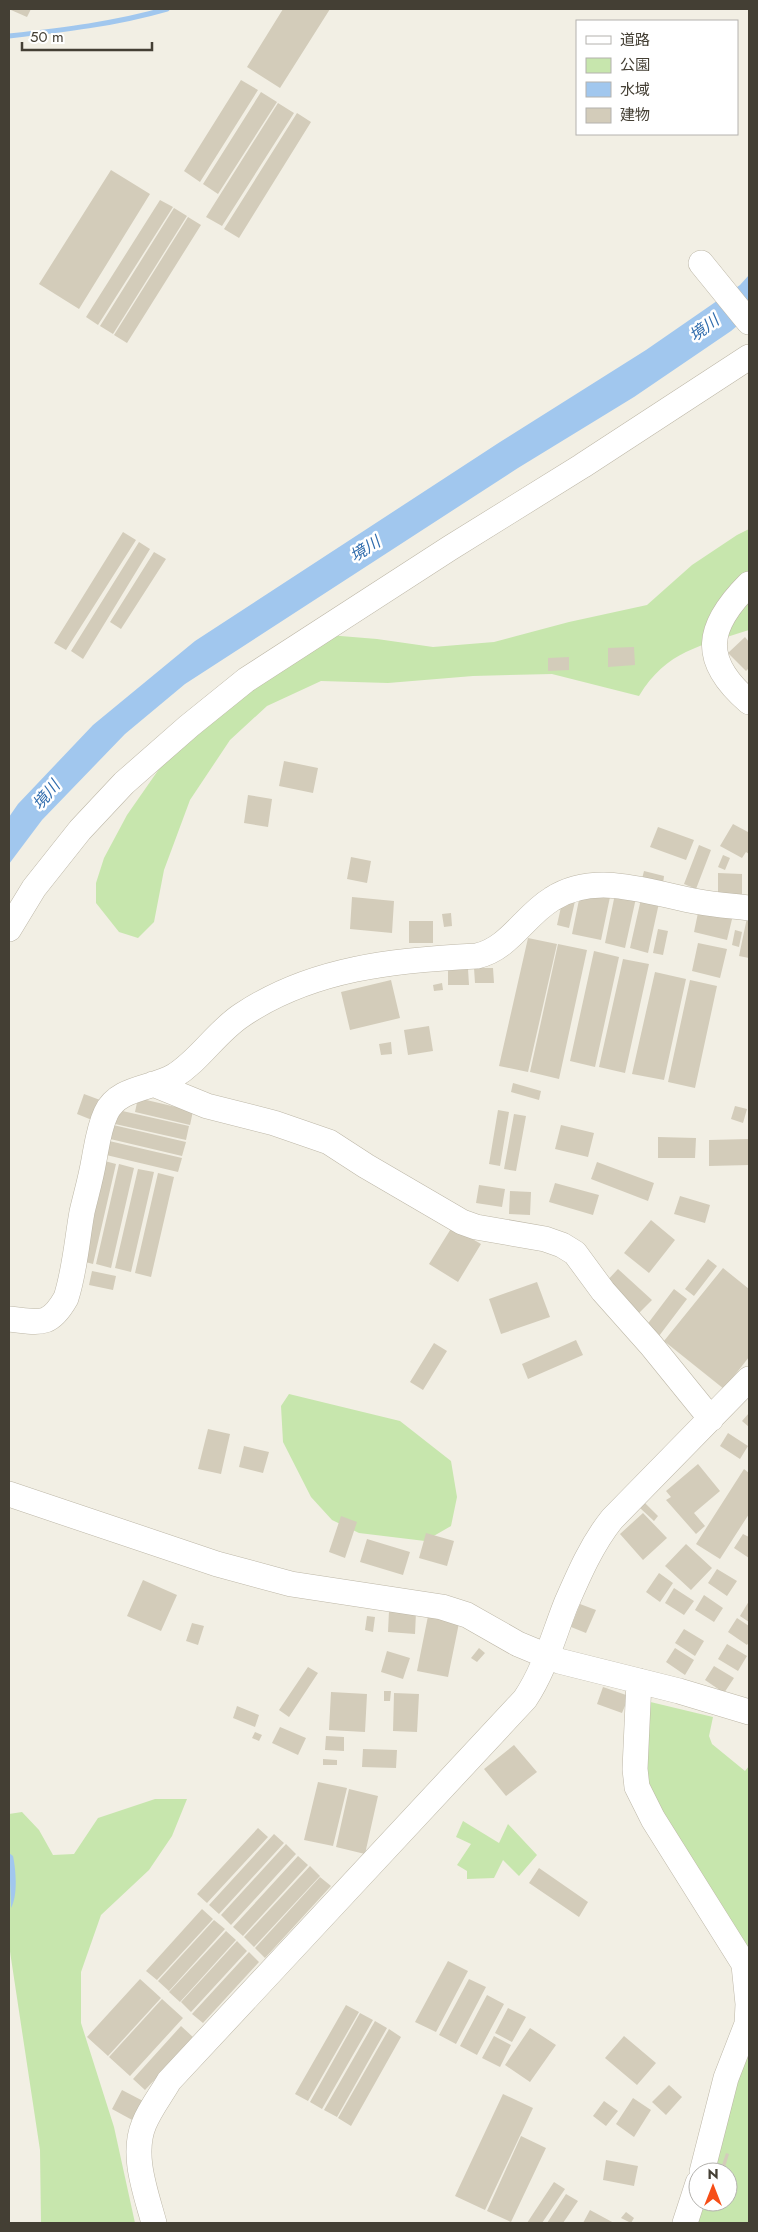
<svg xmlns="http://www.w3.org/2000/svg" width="758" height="2232" viewBox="0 0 758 2232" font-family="Jost,'Noto Sans JP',sans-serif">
<rect width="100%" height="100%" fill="#f2efe4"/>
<path fill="#c7e6ad" d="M749,529V630C701,646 667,650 639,696L552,674L473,676L388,683L321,681L267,706L230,740L190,800L164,870L154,922L138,938L119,932L96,903V883L104,858L127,815L189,726L316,634L377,639L433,647L494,642L569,622L647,605L692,565L737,535Z
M289,1394L400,1421L451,1461L457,1497L451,1526L425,1541L359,1533L332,1520L311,1497L283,1442L281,1406Z
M638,1699L713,1717L709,1736L712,1744L745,1771L749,1766V1950L635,1769Z
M155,1799H187L172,1836L149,1870L101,1915L81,1972V2023L114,2127L135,2223H41L40,2150L9,1945V1814L22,1812L39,1830L53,1855L74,1854L98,1818Z
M463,1821L499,1843L508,1824L537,1855L519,1876L503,1860L494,1878L467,1879V1871L457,1865L471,1844L456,1837Z
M749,1972V2223H685L698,2202H728V2172H702Z"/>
<path fill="#a1c7ee" d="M749,275V316L731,331L634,397L518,468L185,684L125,734L42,820L9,864V817L18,804L93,725L195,641L500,442L646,350L740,285Z
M9,1853L13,1856C16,1870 18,1895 11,1908Z"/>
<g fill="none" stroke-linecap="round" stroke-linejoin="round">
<path stroke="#a1c7ee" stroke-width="5" d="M9,36C63,30 115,24 167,9"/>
</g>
<path fill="#d3ccba" d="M11,9H31L27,17L11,10Z
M283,9H330L280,88L247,67Z
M241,80L258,90L200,182L184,171Z
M261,92L277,102L218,194L203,184Z
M278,103L294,113L222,226L206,217Z
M297,113L311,122L239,238L224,229Z
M111,170L150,194L79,309L39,284Z
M160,200L173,207L98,325L86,317Z
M174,208L187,216L113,334L100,326Z
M188,217L201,225L127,343L114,335Z
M123,532L136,540L66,650L54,643Z
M139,542L150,549L83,659L71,651Z
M154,552L166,559L121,629L110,622Z
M745,637L749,642V668L746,671L728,653Z
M634,647L635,665L608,667V648Z
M569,657V670L548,671V658Z
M284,761L318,768L313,793L279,786Z
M248,795L272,799L268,827L244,823Z
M733,824L748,832L749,829V854L746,852L742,858L720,846Z
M658,827L694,840L686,860L650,847Z
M699,845L711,850L696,889L684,884Z
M723,855L730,858L725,870L718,867Z
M351,857L371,861L367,883L347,879Z
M644,871L664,876L663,884L642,879Z
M718,873L742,874V894H718Z
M581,890L610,897L601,940L572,934Z
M615,894L636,898L625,948L605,943Z
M352,897L394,901L392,933L350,929Z
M563,898L575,901L569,928L557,925Z
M641,899L659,903L648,953L630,948Z
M699,908L733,915L727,940L694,932Z
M451,913L452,926L444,927L442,914Z
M748,913H749V958L739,956Z
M409,921H433V943H409Z
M658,929L668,931L663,955L653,953Z
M735,930L742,932L739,947L732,945Z
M528,938L557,944L528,1072L499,1066Z
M698,943L727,949L720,978L692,971Z
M558,944L587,950L559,1079L530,1072Z
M594,951L619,957L595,1067L570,1061Z
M623,959L649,964L625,1073L599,1067Z
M474,968H493L494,983H475Z
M448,969H468L469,985H448Z
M655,972L686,979L664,1080L632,1074Z
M391,980L400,1018L350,1030L341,992Z
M690,980L717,986L695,1088L668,1082Z
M442,983L443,990L434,991L433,985Z
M429,1026L433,1051L408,1055L404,1030Z
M391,1042L392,1054L381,1055L379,1044Z
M513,1083L541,1091L539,1100L511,1092Z
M84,1094L100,1100L92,1120L77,1114Z
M138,1098L193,1111L190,1125L135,1112Z
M735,1106L747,1109L743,1123L731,1119Z
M118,1110L189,1126L186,1140L115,1124Z
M498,1110L509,1112L500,1166L489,1164Z
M514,1114L526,1116L516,1171L504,1169Z
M109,1124L186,1142L182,1156L106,1138Z
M561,1125L594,1133L588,1157L555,1149Z
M658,1137L696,1138L695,1158H658Z
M749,1139V1165L709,1166V1140Z
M105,1140L182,1158L178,1172L102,1154Z
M101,1160L116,1164L93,1264L78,1260Z
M597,1162L654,1183L648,1201L591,1179Z
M119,1164L134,1168L111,1268L96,1264Z
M138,1169L154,1172L131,1272L115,1268Z
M158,1173L174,1177L151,1277L135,1273Z
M555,1183L599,1195L593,1215L549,1202Z
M479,1185L505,1189L502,1207L476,1203Z
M510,1191L531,1192L530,1215L509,1214Z
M680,1196L710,1205L705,1223L674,1214Z
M651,1220L675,1240L649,1273L624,1253Z
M452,1227L481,1244L458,1282L429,1264Z
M708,1259L717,1266L694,1296L685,1289Z
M723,1268L749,1289V1357L724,1389L664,1341Z
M618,1269L652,1300L637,1315L604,1284Z
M92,1271L116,1276L113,1290L89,1285Z
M537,1282L550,1317L501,1334L489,1299Z
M674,1289L687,1299L659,1336L646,1326Z
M576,1340L583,1355L528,1379L522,1364Z
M434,1343L447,1351L423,1390L410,1382Z
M749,1413V1427L742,1421Z
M208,1429L230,1434L221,1474L198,1469Z
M728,1433L748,1446L740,1459L720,1446Z
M244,1446L269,1452L263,1473L239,1467Z
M698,1464L720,1491L694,1513L705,1526L696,1534L666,1500L671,1497L666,1491Z
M744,1469L749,1473V1514L720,1559L696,1544Z
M645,1503L658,1516L654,1521L640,1508Z
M643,1513L667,1538L643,1560L620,1534Z
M341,1516L357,1522L345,1558L329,1552Z
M426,1533L454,1541L447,1566L419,1558Z
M743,1534L749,1537V1558L734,1548Z
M367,1539L410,1552L403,1575L360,1562Z
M686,1544L712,1568L691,1590L665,1566Z
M717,1569L737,1581L727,1596L708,1583Z
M659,1573L673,1583L660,1602L646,1592Z
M143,1580L177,1595L161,1631L127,1616Z
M674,1588L694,1601L684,1615L665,1603Z
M704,1595L723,1608L714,1622L695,1610Z
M749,1601V1622L740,1616Z
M580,1604L596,1610L586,1633L571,1627Z
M389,1611L416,1612L415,1634L388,1632Z
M367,1616L375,1617L373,1632L365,1630Z
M428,1616L459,1623L448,1677L417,1671Z
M737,1618L749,1626V1642L747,1645L728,1632Z
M192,1623L204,1626L198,1645L186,1641Z
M684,1629L704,1641L695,1656L675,1643Z
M727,1644L747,1656L738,1671L718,1659Z
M479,1648L485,1653L477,1662L471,1658Z
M675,1648L694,1660L685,1675L666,1662Z
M387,1651L410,1658L403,1679L381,1672Z
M714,1666L734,1678L724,1693L705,1680Z
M308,1667L318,1673L289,1717L279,1710Z
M603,1687L629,1696L622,1713L597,1704Z
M384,1691H391L390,1701H384Z
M331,1692L367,1694L365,1732L329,1730Z
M394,1693L419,1694L417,1732L393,1731Z
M237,1706L259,1715L255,1727L233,1718Z
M280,1727L306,1738L298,1755L272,1743Z
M255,1732L262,1735L259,1741L252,1738Z
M326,1736L344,1737V1751L325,1750Z
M514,1745L537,1772L506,1796L484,1769Z
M363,1749L397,1750L396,1768L362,1767Z
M323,1759L337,1760V1765H323Z
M318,1782L347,1788L333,1846L304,1840Z
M349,1789L378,1796L365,1854L336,1847Z
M258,1828L268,1837L207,1903L197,1894Z
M274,1834L284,1843L219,1914L209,1905Z
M286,1844L296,1854L231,1925L221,1915Z
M298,1856L308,1865L243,1936L233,1927Z
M310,1866L320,1876L254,1947L244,1937Z
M539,1868L588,1902L579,1917L529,1883Z
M320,1877L331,1886L265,1958L255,1948Z
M202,1909L213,1919L157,1980L146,1971Z
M214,1920L225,1929L169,1991L158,1981Z
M226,1931L236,1940L180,2002L169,1992Z
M237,1941L247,1951L191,2012L181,2002Z
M249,1952L259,1962L203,2023L192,2014Z
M448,1961L468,1971L436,2032L415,2022Z
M140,1979L161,1998L108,2056L87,2037Z
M469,1979L486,1987L456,2044L439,2035Z
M487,1995L504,2004L477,2055L460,2046Z
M162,1999L183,2018L130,2076L109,2057Z
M346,2005L359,2012L308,2101L295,2094Z
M508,2008L526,2017L512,2042L495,2033Z
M360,2013L373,2020L322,2109L310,2102Z
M375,2021L387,2028L337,2117L324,2110Z
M181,2026L194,2038L145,2090L133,2079Z
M530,2028L556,2045L530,2082L505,2065Z
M389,2029L401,2037L351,2126L338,2118Z
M494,2036L511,2045L500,2067L482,2058Z
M624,2036L656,2063L637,2085L605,2058Z
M669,2085L682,2097L666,2115L652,2102Z
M122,2090L145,2102L134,2121L112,2109Z
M503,2094L533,2108L485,2210L455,2196Z
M633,2098L651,2110L634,2137L616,2124Z
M604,2101L618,2111L606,2126L593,2116Z
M521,2136L546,2148L511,2222L487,2211Z
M726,2153L729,2154L725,2167L722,2165Z
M606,2160L638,2166L634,2186L603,2180Z
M554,2182L565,2189L542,2223H527Z
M566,2194L578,2201L563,2223H547Z
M590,2210L614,2223H583Z
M626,2212L634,2218L631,2223L621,2218Z"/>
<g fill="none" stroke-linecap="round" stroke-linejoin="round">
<g stroke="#bdb7a7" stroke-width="26">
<path id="minor" d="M701,263L749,322
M749,584C706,627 700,660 749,702
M9,929L34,888L80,830L124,783L189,726L246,680L450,548L582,466L749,357
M153,1084L207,1106L274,1123L329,1142L366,1166L462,1222L476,1227L545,1239L562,1245L575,1253L603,1291L651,1345L711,1419
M9,1319C39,1322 49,1328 66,1298C75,1270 77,1240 82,1212C86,1195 91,1178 94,1160C97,1144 99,1128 106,1113C118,1087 152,1089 174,1076C200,1060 216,1032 242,1015C312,968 395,960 477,956C510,948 524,916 552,899C597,870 652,894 700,902C716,905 733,906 749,908
M9,1494L217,1564L291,1584L442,1607L467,1615L518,1644L559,1661L679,1691L749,1712
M639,1681L635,1769L637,1787L653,1819L749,1972
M702,2172L726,2078L747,2024L748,2004L744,1965
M154,2223C146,2193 131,2155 144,2124C150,2109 161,2095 169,2081L525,1699C545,1669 553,1637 566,1604C579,1574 592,1544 612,1519L749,1379
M685,2223L698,2183"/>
</g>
<use href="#minor" stroke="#fff" stroke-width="25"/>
</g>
<g text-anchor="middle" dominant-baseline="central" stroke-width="5" stroke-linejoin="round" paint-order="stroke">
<g font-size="16" font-style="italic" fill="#306cad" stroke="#fff">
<text transform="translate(704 328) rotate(-37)">境川</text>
<text transform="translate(365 549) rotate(-33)">境川</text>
<text transform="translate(46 795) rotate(-50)">境川</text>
</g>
</g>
<rect width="758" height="2232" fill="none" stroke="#443f34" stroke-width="20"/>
<rect x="576" y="20" width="162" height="115" fill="#ffffff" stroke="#b4b2ae"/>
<rect x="586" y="36" width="25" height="8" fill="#ffffff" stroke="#b4b2ae"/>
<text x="620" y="45" font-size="15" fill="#443f34">道路</text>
<rect x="586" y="58" width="25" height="15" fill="#c7e6ad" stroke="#b4b2ae"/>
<text x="620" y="70" font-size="15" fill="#443f34">公園</text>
<rect x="586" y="82" width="25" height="15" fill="#a1c7ee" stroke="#b4b2ae"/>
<text x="620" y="95" font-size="15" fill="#443f34">水域</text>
<rect x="586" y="108" width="25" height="15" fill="#d3ccba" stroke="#b4b2ae"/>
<text x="620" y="120" font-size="15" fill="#443f34">建物</text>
<g transform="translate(713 2187)"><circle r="24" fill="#ffffff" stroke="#b4b2ae"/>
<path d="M0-4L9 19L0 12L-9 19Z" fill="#f64e17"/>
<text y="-8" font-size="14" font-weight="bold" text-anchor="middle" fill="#443f34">N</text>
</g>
<path d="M22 42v8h130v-8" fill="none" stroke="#443f34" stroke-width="2.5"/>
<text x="30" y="42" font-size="15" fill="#443f34" stroke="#ffffff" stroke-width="4" paint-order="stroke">50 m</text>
</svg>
